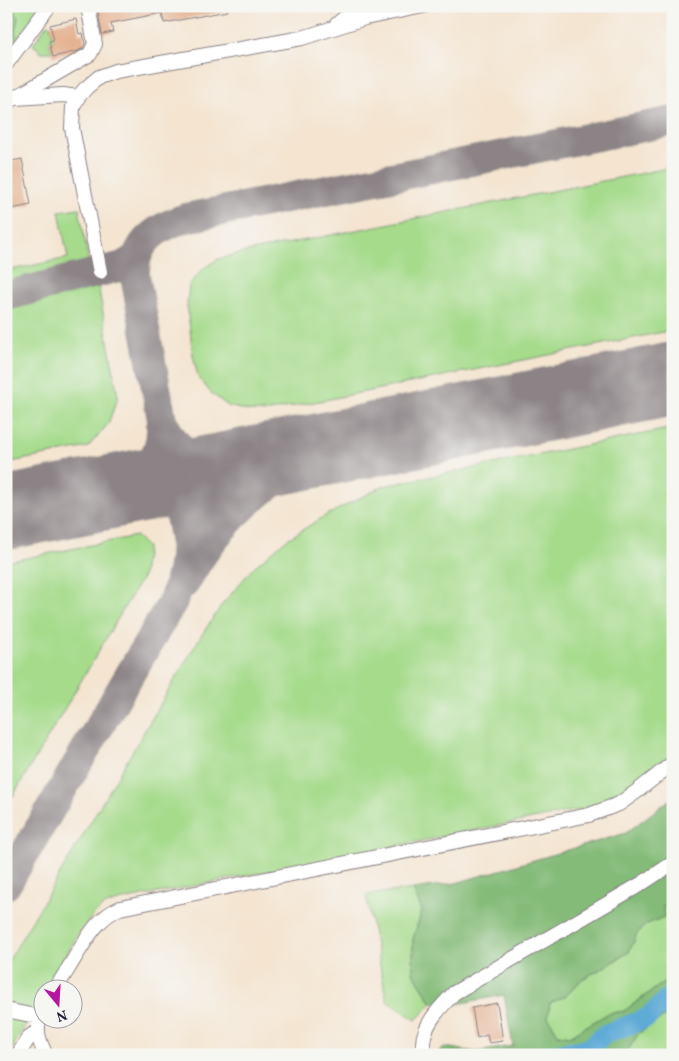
<svg xmlns="http://www.w3.org/2000/svg" width="679" height="1061" viewBox="0 0 679 1061" font-family="Vollkorn,serif">
<rect width="100%" height="100%" fill="#f6f6f2"/>
<filter id="ink" filterUnits="userSpaceOnUse"><feTurbulence type="fractalNoise" baseFrequency=".02" numOctaves="2"/><feDisplacementMap in="SourceGraphic" scale="10" xChannelSelector="R" yChannelSelector="G"/><feConvolveMatrix kernelMatrix="1 2 1 2 8 2 1 2 1" color-interpolation-filters="sRGB"/></filter>
<filter id="wash" filterUnits="userSpaceOnUse"><feTurbulence type="fractalNoise" baseFrequency=".0096" numOctaves="4" result="noise"/><feDisplacementMap in="SourceGraphic" scale="20" xChannelSelector="R" yChannelSelector="G"/><feGaussianBlur stdDeviation="1.12" result="paint"/><feColorMatrix in="noise" values="0 0 0 0 0 0 0 0 0 0 0 0 0 0 0 0 0 1.4 0 .05"/><feComposite in="paint" operator="in"/></filter>
<g filter="url(#wash)">
<rect width="100%" height="100%" fill="#f4e4d0"/>
<path fill="#a6db8c" stroke="#647e64" d="M14,6H36L39,9L17,39L15,30L18,18L13,8Z
M47,24L50,25L54,40L49,42L52,52H42L33,45Z
M673,167V330L265,412L248,411L228,406L211,393L198,377L193,355L187,305L189,285L204,268L218,259L246,252Z
M79,208L90,269L6,289V271L68,258L59,211Z
M97,279L118,397L108,424L88,447L6,463V301Z
M673,428V753L632,786L607,802L588,808L118,901C112,903 104,905 100,909C76,930 63,962 48,988H42V998L35,1011L6,1008V965L199,639L221,606L254,567L286,540L325,516L383,486Z
M136,536L147,547L143,576L6,808V562Z
M413,889L422,911L413,939V972L432,1003L416,1020L387,1001L366,895Z
M673,905V981L663,983L624,1011L607,1014L570,1036L558,1034L548,1017L550,1002L566,996L582,979L601,969L629,952L637,934L645,925L663,917V906Z
M673,1011V1055H625L638,1034Z
M6,1013L29,1019L8,1055H6Z"/>
<path fill="#84bb78" stroke="#536e5a" d="M6,6H14L13,8L18,18L15,30L17,39L6,55Z
M673,797V905L663,906L664,917L645,925L637,934L629,952L601,969L582,979L566,996L550,1003L548,1017L558,1034L570,1036L607,1014L624,1011L663,983L673,981V1011L638,1034L625,1055H435L444,1047L476,1052L513,1046L504,995L451,1005L432,1003L413,972V939L422,911L413,889L456,883L626,833Z"/>
<g fill="none" stroke-linecap="round" stroke-linejoin="round">
<path stroke="#5eabd7" stroke-width="20" d="M547,1055L590,1048L605,1034L647,1018L673,994"/>
<path stroke="#8b8386" stroke-width="30" d="M6,296L123,266L136,258
M164,424C174,445 195,468 220,468C227,468 235,466 243,465
M161,482C198,485 221,508 208,546
M112,491C117,490 122,488 127,486C147,475 162,451 161,427
M184,584C192,571 200,557 209,545C234,512 267,483 304,464C325,453 349,446 372,439
M6,885L173,601C181,579 186,561 184,537L135,276C133,242 157,227 186,218L673,121"/>
<path stroke="#8b8386" stroke-width="74" d="M6,513L673,379"/>
</g>
<g id="blocks">
<path fill="#e4b08f" d="M97,6H226L227,11L164,23L162,13L111,23L113,32L102,34Z
M76,19L79,34L83,33L85,44L83,48L78,51L53,57L49,41L54,40L50,25Z
M22,159L31,205L6,210V162Z
M497,1003L503,1041L489,1043L487,1035L477,1038L472,1008Z"/>
</g>
</g>
<g filter="url(#ink)">
<use href="#blocks" fill-opacity="0" stroke="#8b8386" stroke-width="1"/>
<g fill="none" stroke-linecap="round" stroke-linejoin="round">
<g stroke="#8b8386" stroke-width="16">
<path id="minor" d="M336,25L358,6
M6,64L49,6
M16,98L63,95L78,97
M6,103L90,54L95,44L88,6
M100,272L72,128L73,107L78,97L86,88L99,77L116,71L302,38L365,18L423,6
M56,988C63,977 70,966 77,954C89,935 99,917 120,908L589,815L619,804L636,792L673,763
M6,1010L40,1017
M42,1010C35,1028 37,1038 46,1055
M18,1055L29,1037L38,1031
M425,1055C424,1051 423,1047 423,1043C424,1023 441,1007 454,993L641,884L673,863"/>
</g>
<use href="#minor" stroke="#fff" stroke-width="14"/>
</g>
</g>
<rect width="679" height="1061" fill="none" stroke="#f6f6f2" stroke-width="25"/>
<g transform="translate(58 1004) rotate(162)"><circle r="24" fill="#f6f6f2" stroke="#a1a1a9"/>
<path d="M0-4L9 19L0 12L-9 19Z" fill="#b5179e"/>
<text y="-8" font-size="14" font-weight="bold" text-anchor="middle" fill="#22223b">N</text>
</g>
</svg>
